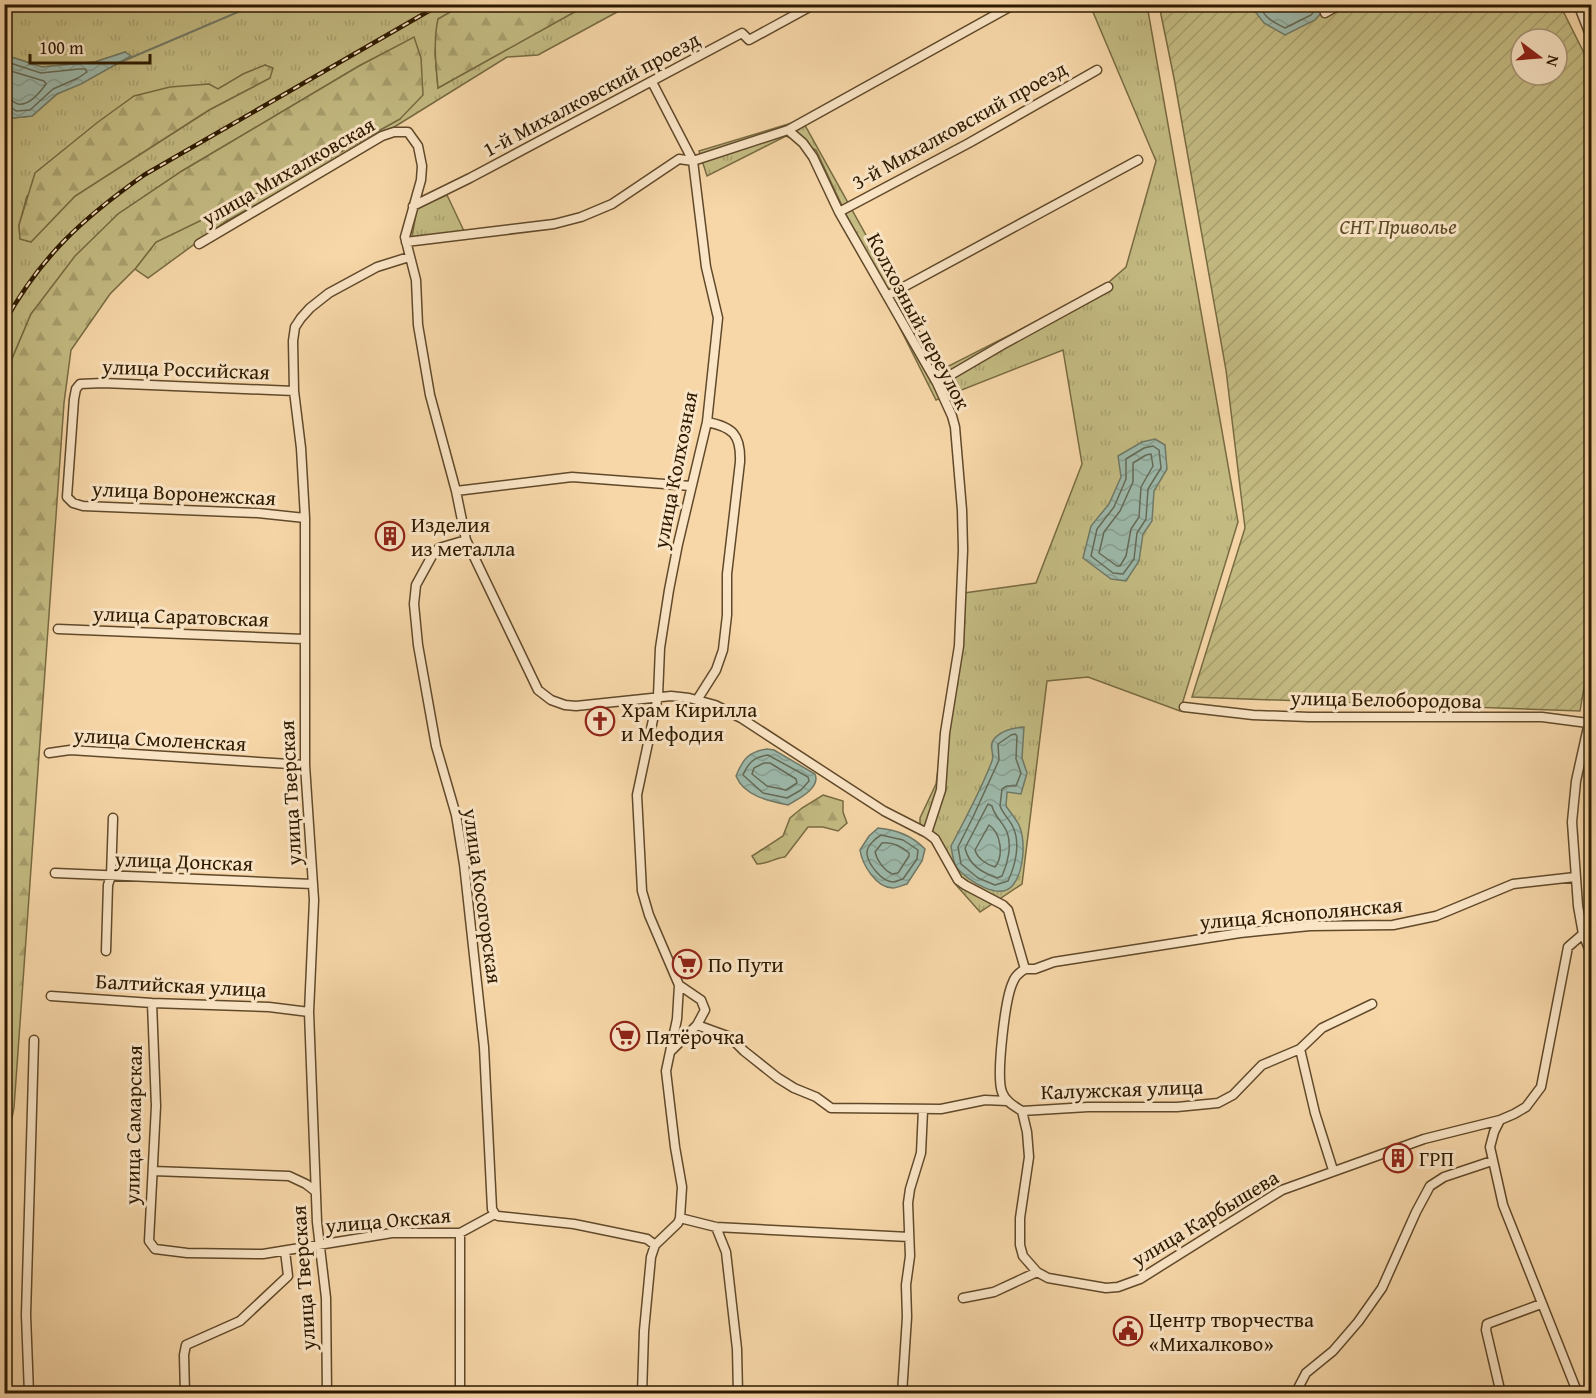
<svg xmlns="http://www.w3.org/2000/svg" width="1596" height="1398" viewBox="0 0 1596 1398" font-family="'Gentium Book Plus',serif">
<defs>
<pattern id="grass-tufts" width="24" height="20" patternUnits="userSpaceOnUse" patternTransform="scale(1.5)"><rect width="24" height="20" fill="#c4bc83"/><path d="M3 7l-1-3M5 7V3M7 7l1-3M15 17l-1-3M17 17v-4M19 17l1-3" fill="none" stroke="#a9a16f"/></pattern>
<pattern id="forest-firs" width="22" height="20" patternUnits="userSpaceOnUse" patternTransform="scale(1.5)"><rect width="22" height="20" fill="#c4bc83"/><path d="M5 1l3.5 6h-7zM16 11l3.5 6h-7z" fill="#a9a16f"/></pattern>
<pattern id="garden-furrows" width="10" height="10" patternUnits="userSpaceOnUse" patternTransform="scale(1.5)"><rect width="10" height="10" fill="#c4bc83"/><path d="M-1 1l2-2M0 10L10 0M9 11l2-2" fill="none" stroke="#a9a16f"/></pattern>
<pattern id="water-waves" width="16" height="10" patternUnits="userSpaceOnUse" patternTransform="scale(1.5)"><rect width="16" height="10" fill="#9db9ab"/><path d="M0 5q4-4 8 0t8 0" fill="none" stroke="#889e91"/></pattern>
</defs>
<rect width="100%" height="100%" fill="#f7d7a8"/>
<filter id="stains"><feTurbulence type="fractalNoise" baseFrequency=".00333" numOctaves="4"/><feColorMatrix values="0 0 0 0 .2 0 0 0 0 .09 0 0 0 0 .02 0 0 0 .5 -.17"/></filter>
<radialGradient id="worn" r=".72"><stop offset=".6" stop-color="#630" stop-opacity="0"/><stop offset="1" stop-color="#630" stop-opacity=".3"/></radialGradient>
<path fill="url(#grass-tufts)" stroke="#786b42" stroke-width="1.5" fill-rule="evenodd" d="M5,5H464L438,19L435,53L438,88L587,5H630L538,55L507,57L391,129L225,222L148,278L135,269L156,242L326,160L400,119L414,38L359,66L182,171L118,214L31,314L9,366L5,380V110L13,118L32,116L57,94L119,63L125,52L95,62L42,67L5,55ZM265,65L270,78L209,110L75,196L31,242L20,239L19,225L27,196L243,75Z
M1090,5H1147L1238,522L1180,711L1088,677L1047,681L1022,884L980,912L956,885L950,862L937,836L920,835V818L936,784L955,647L957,594L1036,583L1082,464L1063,350L936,400L885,298L816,150L786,136L707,176L699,151L802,120L941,370L1102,288L1126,267L1156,161Z
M447,195L464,231L412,237L417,208Z"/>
<path fill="url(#forest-firs)" stroke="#786b42" stroke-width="1.5" d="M464,4H587V5L438,88C436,65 433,42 438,19Z
M414,37L421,58L423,95L400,119L326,160L156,242L135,269L110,294L71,350L64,403L14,1108L5,1152L4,380L9,366L31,314L75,256L118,214L182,171L359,66Z
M265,65L273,68L270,78L209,110L75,196L31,242L20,239L19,225L35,173L98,122L134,96L170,87L209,84L218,89L243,74Z
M823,795L843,801V812L847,823L838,831L823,827H808L785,857C775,858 768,864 757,864L752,856L783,836L790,818L802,808Z"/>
<path fill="url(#garden-furrows)" stroke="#786b42" stroke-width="1.5" fill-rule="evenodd" d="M1159,5H1560L1591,67L1592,74V640L1580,711L1192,697L1245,528L1226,370L1174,78ZM1521,39H1557V75H1521Z"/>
<path fill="url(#water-waves)" stroke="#707967" stroke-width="1.5" d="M1256,5H1328L1315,20L1285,35L1264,23L1253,9Z
M125,52L131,56L81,84L57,94L32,116L13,118L5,110V55L42,67L95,62Z
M1155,439L1165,445L1167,469L1154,491L1152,521L1143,534L1139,561L1126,581L1111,579L1083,558L1091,526L1109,504L1121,477L1118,456L1142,442Z
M1024,727L1022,758L1027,773L1021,794L1007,792L1006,806C1010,812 1016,819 1019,825C1026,841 1024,871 1013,885C1000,902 967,880 957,868C953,863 952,852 951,846C966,818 981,790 992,761C995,753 988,747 994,739C1002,730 1013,728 1024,727Z
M767,749L774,750L815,774C821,788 798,799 788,805C769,801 744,796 736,776C743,759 748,752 767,749Z
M878,828C897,830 911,835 925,849L922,861L907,884C903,885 897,888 893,888C876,888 862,864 860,850L869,836Z"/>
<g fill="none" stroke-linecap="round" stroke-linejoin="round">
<path stroke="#656a56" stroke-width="1.5" d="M1260,4C1262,17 1275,23 1285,28L1311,15L1320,4
M4,61L41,73L79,69H85L87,72L78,78L53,89L30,110L16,111L9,106H4
M4,69L44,81L46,84C41,91 29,106 18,104C13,102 11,99 4,98
M1153,446L1159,450L1161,468L1148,489L1146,519L1137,533L1134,559L1123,574L1113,573L1091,556L1097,529L1114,507L1126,479V459L1144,448Z
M1151,454L1153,466L1141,487L1139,517L1131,529L1126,556L1120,566H1117L1099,553L1104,532L1120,511L1133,482V463L1146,455Z
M1011,735L1015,734L1017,736L1016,759L1021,773L1016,786H1007L1002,789L1000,806C1003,814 1010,820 1013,827C1021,844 1015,866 1008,881L995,885L978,878L961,864L958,847L973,817L999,760L998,744Z
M768,755L808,777L809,781L801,790L787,798L763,793L743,775C748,763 754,757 768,755Z
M764,763H770L796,779L797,783L786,790L767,786L752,774L754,768Z
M988,804L992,806C994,816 1003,822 1007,832C1012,845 1008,863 1002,876L997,878C981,872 969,865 965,848Z
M989,825C1001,833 1004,856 995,867C987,865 977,858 975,850Z
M881,835L903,840L918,850L917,859L903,879C899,880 896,882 893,882C882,882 868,864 867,854C866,846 876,838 881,835Z
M882,843C892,842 902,847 909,853V856L898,873L892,874C884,870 877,861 875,852Z"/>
<path stroke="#707967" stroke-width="2" d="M116,64L257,4"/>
<g stroke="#60492a" stroke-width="11">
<path id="minor" d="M1578,4L1592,40
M1325,13L1341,4
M788,130L803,143L813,157L839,212L937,383L952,416L955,427L962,510L963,550L959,646L945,733L941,790L927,833
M413,206L470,178L742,33L749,40L815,4
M839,212L969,143L1097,70
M406,242L554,224L581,217L612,204L679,159L693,161L788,130L1015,4
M199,244L382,136L394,132H408L418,146L422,166L421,180L405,237L416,280L418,325L430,395L456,491L466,540L538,690L551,700L565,705L576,706L671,696L689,698L715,705L741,718L884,811L927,833L935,839L958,880L965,885L1003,905L1008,910L1025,969
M887,296L1138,160
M937,383L1002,345L1108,287
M294,391L103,383L80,384L76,389L74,399L67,497L73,503L83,506L258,513L305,518
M456,491L572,477L691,486
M466,540L439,548L433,554L416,585L414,604L418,645L436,746L456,815L464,864L484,1047L492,1209L495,1214
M58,629L304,639
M697,700L716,670L723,650L727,615V574L740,462C741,435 733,427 707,422
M1184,707L1253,715L1309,717H1542L1588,723
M1592,709L1576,781L1572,822L1578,906L1583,934L1592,956
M49,753L70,750L305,765
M55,873L312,884
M106,951L108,885L111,876L113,818
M1025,969C1020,972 1015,976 1013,982C1005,998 996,1076 1002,1092C1005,1101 1014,1106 1022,1111L1027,1132L1029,1157L1020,1218V1245L1023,1256L1037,1272L1048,1278L1106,1288L1118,1287L1140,1279L1282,1190L1424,1139L1500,1120
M1025,969H1035L1054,962L1240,933L1310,926L1393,925L1436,916L1513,884L1575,877
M51,996L152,1003L269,1007L309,1012
M152,1003L156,1106L149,1241L155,1249L187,1253L263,1254L392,1233H460L495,1214L498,1216L574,1224L647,1239L655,1245
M697,1025L730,1037L744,1051L778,1078L794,1088L816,1097L831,1108L941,1109L985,1100L1007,1101
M1300,1049L1315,1113L1333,1170
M671,1051L697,1025L705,1010L701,1000L679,985
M1022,1111L1088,1107H1177L1218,1103L1233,1095L1262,1065L1300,1049L1322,1028L1372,1004
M153,1171L289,1176L306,1184L315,1191
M680,1218L716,1227L909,1237
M716,1227L726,1252L737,1349L738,1394
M963,1298L994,1292L1037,1272
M29,1394L26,1315L34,1040
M185,1394L184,1355L186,1345L240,1321L288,1276L285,1251
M327,1394L326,1298L317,1222L309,1012L314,900L305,765V518L301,448L294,391L293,341L295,327L301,318L310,308L329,293L377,267L409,257
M460,1394V1233
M642,1394L644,1331L651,1257L655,1245L678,1223L680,1218L682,1187L675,1147L666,1071L677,1019L679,985L649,915L642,891L637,795L658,696L660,648L669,590L678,544L707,422L718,318L706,267L693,161L652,82
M902,1394L907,1317L906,1285L910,1256L908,1203L910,1189L921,1153L923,1110
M1295,1394L1306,1373L1333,1351L1358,1322L1382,1288L1416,1212L1430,1186L1444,1177L1492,1161
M1501,1394L1486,1330L1487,1324L1541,1304
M1578,1394L1503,1205L1490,1147L1494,1132L1500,1120L1514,1114L1526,1107L1541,1087L1568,947L1583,934"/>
</g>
<use href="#minor" stroke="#fae5c6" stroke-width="8"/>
<g stroke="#2d1a00" stroke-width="4.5">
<path id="rail" d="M4,323C41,256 82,219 144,175L441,4"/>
</g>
<use href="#rail" stroke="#fae5c6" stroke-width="2" stroke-dasharray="7" stroke-linecap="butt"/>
</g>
<defs>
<g id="building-ring" transform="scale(1.5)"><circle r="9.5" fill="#fae5c6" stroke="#8f2418" stroke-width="1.5"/><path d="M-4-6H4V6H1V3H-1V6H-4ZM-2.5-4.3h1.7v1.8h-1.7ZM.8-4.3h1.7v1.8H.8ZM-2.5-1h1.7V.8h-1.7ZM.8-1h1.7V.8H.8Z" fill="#8f2418"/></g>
<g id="church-ring" transform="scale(1.5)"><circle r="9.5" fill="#fae5c6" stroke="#8f2418" stroke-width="1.5"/><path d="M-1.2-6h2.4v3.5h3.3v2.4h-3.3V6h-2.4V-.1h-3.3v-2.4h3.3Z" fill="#8f2418"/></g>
<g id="supermarket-ring" transform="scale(1.5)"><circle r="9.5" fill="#fae5c6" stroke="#8f2418" stroke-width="1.5"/><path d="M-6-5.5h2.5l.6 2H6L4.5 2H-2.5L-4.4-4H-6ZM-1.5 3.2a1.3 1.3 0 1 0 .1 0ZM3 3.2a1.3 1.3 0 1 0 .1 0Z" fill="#8f2418"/></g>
<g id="civic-ring" transform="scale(1.5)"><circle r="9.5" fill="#fae5c6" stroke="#8f2418" stroke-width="1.5"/><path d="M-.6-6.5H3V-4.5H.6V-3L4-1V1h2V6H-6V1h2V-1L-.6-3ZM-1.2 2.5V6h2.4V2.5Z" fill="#8f2418"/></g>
</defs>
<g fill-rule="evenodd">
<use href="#building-ring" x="390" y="536"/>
<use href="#church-ring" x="600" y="721"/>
<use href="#supermarket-ring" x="687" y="964"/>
<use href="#supermarket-ring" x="625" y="1036"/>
<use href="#building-ring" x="1398" y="1158"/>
<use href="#civic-ring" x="1128" y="1331"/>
</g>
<g text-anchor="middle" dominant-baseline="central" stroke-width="6" stroke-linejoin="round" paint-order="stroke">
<g font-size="21" fill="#2d1a00" stroke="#fae5c6">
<text transform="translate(591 94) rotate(-28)">1-й Михалковский проезд</text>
<text transform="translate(959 125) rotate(-29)">3-й Михалковский проезд</text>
<text transform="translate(288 171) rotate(-30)">улица Михалковская</text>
<text transform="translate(919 321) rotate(62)">Колхозный переулок</text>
<text transform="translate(186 369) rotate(2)">улица Российская</text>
<text transform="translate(675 470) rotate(-79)">улица Колхозная</text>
<text transform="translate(184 493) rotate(3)">улица Воронежская</text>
<text transform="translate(181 616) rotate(2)">улица Саратовская</text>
<text transform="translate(1386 699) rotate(1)">улица Белобородова</text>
<text transform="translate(160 739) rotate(3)">улица Смоленская</text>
<text transform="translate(290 793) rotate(-93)">улица Тверская</text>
<text transform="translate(184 861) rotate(2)">улица Донская</text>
<text transform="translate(483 896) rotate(82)">улица Косогорская</text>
<text transform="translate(1301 913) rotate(-5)">улица Яснополянская</text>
<text transform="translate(181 985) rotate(3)">Балтийская улица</text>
<text transform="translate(1122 1089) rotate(-2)">Калужская улица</text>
<text transform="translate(133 1125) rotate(-89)">улица Самарская</text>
<text transform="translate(1205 1218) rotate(-31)">улица Карбышева</text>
<text transform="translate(388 1220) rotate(-5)">улица Окская</text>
<text transform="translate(303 1278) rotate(-94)">улица Тверская</text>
</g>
<g font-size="21" font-style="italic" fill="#5a4b27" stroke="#fae5c6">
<text x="1398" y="226">СНТ Приволье</text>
</g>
<g font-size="21" fill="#2d1a00" stroke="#fae5c6" text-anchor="start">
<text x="411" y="524">Изделия<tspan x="411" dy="24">из металла</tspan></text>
<text x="621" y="709">Храм Кирилла<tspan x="621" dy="24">и Мефодия</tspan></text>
<text x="708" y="964">По Пути</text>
<text x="646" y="1036">Пятёрочка</text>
<text x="1419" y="1158">ГРП</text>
<text x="1149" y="1319">Центр творчества<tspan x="1149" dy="24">«Михалково»</tspan></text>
</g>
</g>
<rect width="1596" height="1398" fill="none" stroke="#f7d7a8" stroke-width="24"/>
<rect x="6" y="6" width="1584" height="1386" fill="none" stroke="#2d1a00" stroke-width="3"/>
<rect x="12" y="12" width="1572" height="1374" fill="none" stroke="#2d1a00" stroke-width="1.5"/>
<g transform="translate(1539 57) rotate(106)"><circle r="28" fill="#fae5c6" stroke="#a89477" stroke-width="1.5"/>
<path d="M0-4.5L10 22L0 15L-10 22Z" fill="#8f2418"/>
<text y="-9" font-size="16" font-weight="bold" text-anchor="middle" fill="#2d1a00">N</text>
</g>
<path d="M30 54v9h120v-9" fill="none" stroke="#2d1a00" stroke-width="3"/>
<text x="39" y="54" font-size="18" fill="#2d1a00" stroke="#fae5c6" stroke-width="4.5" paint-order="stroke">100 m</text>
<rect width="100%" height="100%" filter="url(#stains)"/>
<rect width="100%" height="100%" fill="url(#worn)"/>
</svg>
